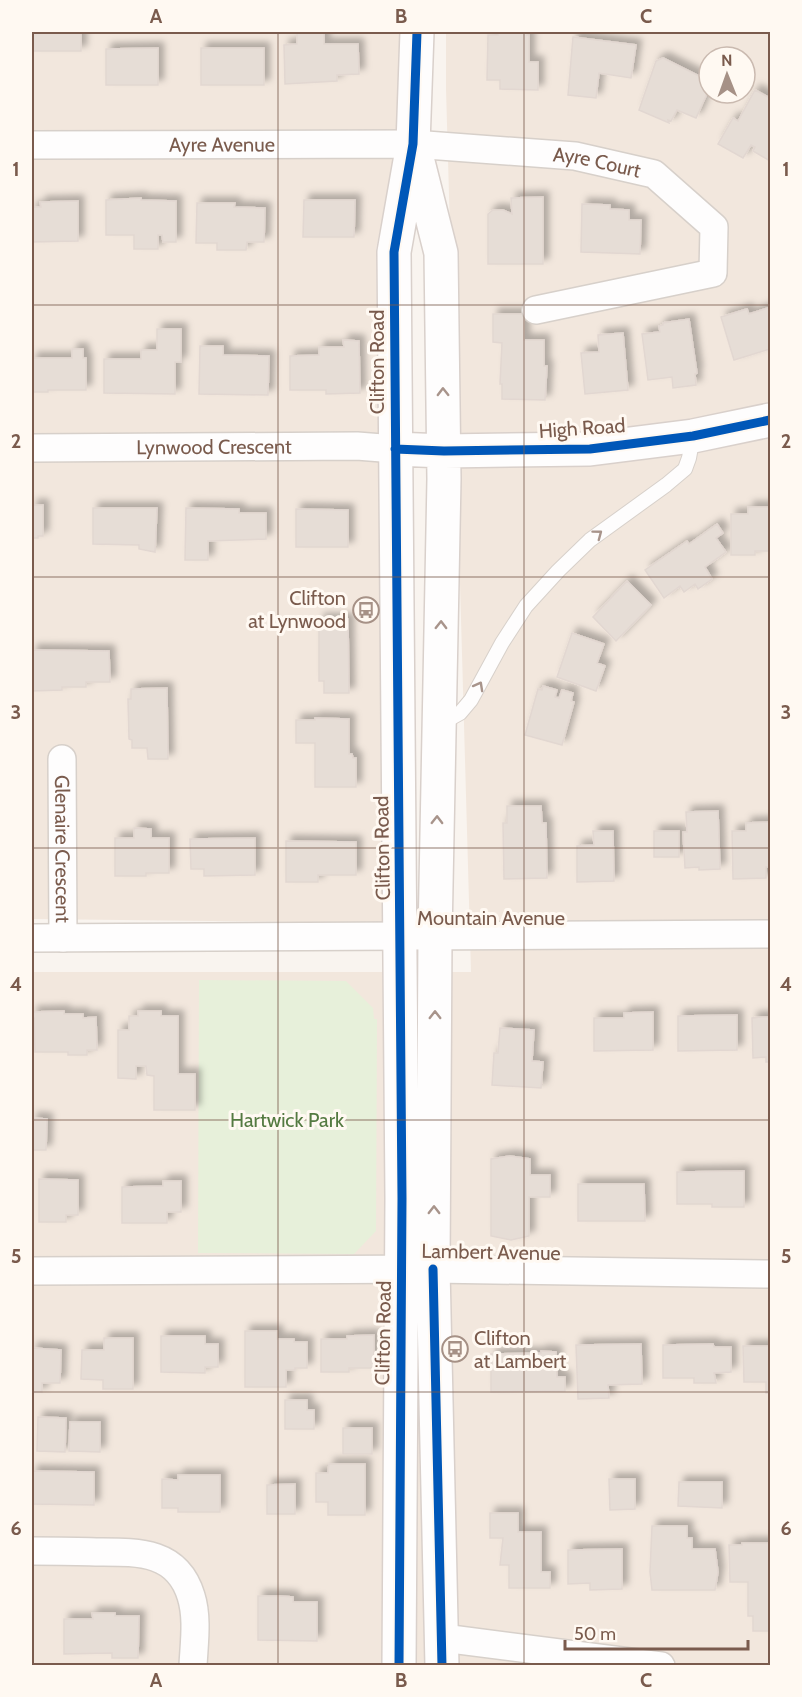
<svg xmlns="http://www.w3.org/2000/svg" width="802" height="1697" viewBox="0 0 802 1697" font-family="Cabin,sans-serif">
<defs>
<filter id="shadow"><feDropShadow dx="5.5" dy="-5.5" stdDeviation="3" flood-color="#0004"/></filter>
</defs>
<rect width="100%" height="100%" fill="#f9f4ef"/>
<path fill="#f2e7dd" fill-rule="evenodd" d="M32,32H401L395,159L376,249L385,923L32,919Z
M446,32H770V1665L32,1666V972H471L446,89ZM709,57H745V93H709Z"/>
<path fill="#e7f0da" d="M199,980L346,981L373,1008L374,1019H377L376,1231L354,1254L198,1253Z"/>
<path fill="#e6ddd6" stroke="#e2d7d1" stroke-width="1.5" filter="url(#shadow)" d="M32,32H81V51H32Z
M498,32H527V35H529V62H538V90L500,89V80H487L488,35H498Z
M297,33H324V44H358L359,74L337,75V81L285,84L284,45L297,44Z
M573,37L636,45L631,78L599,73L596,98L568,95Z
M158,48V85H106V49Z
M201,48H264V85H201Z
M663,58L709,81V89L696,118L677,110L671,121L668,120L669,123L639,110L656,61Z
M755,90L770,98V161L753,151L755,147L751,145L743,158L718,144L733,118L738,121Z
M543,197V264H488V214L493,210H503L512,214L511,198Z
M141,198V200L176,201V242H163L162,235H158V249H134V235H106V200Z
M304,200H355L354,237H303Z
M78,201V241L32,242V207H41L40,202Z
M197,203H235L234,207L265,208L264,242H247L246,250H217V243H196Z
M582,204L610,205V209L629,210V220H641L640,254L581,252Z
M768,308L770,315V349L734,360L721,317L747,309L749,314Z
M493,314H524V340H544V366H547L545,400L502,399V384H500L502,343L493,342Z
M689,319L697,373L695,374L696,385L673,388L672,377L648,380L642,334L660,332L659,326L663,325V323Z
M157,329H181V362H175V394L104,393V359H141V350H157Z
M623,333L628,390L585,394L581,353L599,352L598,335Z
M343,340L359,341L360,393L326,394V390H290V356L319,355V347H344Z
M200,346H223V355L269,356L268,395L199,394Z
M72,349H83V358H86V390H48V392H32V358H72Z
M32,505H43V536H38V538H32Z
M748,507H770V551H755V555H731V514H748Z
M93,508H157L155,552L139,549V545L93,544Z
M186,508L239,509V513H266V539L208,541V560H185Z
M296,509L348,510V547H296Z
M717,524L723,533L716,538L726,552L705,567L712,579L698,589L695,584L684,592L680,586L664,598L645,570L687,541L689,544Z
M627,581L651,605L616,641L593,617Z
M319,619H348L349,693H324V681H319Z
M572,633L604,644L597,663L605,666L596,691L557,677Z
M32,650L109,651L110,682H86V687H62V690L32,691Z
M543,686L557,690L555,697L559,698L562,690L573,693L571,701L574,702L562,745L525,735L538,689L542,690Z
M167,688L168,759H148L147,748H132V740L129,739L128,699H131V689Z
M315,718L349,719V754H352L353,758H356V787H315V743H296V720H315Z
M507,806H541L542,823H546L547,878L504,879L503,823H507Z
M718,811L720,869L699,870V867L685,868L683,832H687L686,812Z
M770,822V867H766V878L733,879L732,831H746V823Z
M134,828L151,829V838H169V873H146V876H115V838H134Z
M593,831H613L614,881L577,882V846L594,845Z
M654,831H679V857H654Z
M255,838V875L204,876V869H191L190,839Z
M286,841L356,842V875H318V882H286Z
M64,1011V1014H83V1018L96,1017L97,1050H87V1055H68V1052H35L34,1018H32V1012Z
M138,1011H161V1016H178V1074H195V1110H154V1076L147,1075L146,1066H136V1079L118,1078V1030H129V1016H138Z
M653,1012V1050L594,1051V1018H624V1013Z
M737,1015V1050L678,1051V1016Z
M761,1017H770V1074V1062H766V1057L753,1058L752,1018Z
M500,1028L534,1030L532,1061L543,1062L541,1088L492,1085L494,1053H498Z
M32,1118L47,1119L46,1150H32Z
M510,1156L530,1159V1175H550V1197H529V1236L511,1240L491,1236V1159Z
M744,1171V1207H712V1204H677V1172Z
M39,1179L78,1180V1215H66V1222H39Z
M163,1181H181V1212H167V1223H122V1187L163,1186Z
M578,1184H644L645,1221H578Z
M245,1331H277V1339H294V1342H307V1368H295V1370H286V1387H245Z
M374,1335V1368H349V1372H321V1339H347V1336Z
M161,1336H205V1344H218V1367H205V1373L161,1372Z
M104,1338H133V1389H103V1380L81,1379L82,1350H104Z
M641,1344L642,1384L608,1385L609,1398L578,1399L576,1345Z
M713,1344L714,1347H731V1372L714,1373L716,1383H694V1378H663V1345Z
M743,1346H770V1393H766V1382H744Z
M32,1348L61,1350L60,1383H42V1392H32Z
M541,1351L556,1352L557,1377H565V1391L491,1392V1354L541,1353Z
M285,1400H307V1410H314V1429H285Z
M38,1417L66,1418L65,1452L37,1451Z
M70,1422H100V1452L69,1451Z
M343,1428H372V1454H343Z
M329,1464H365V1515H328V1502H316V1473H328Z
M32,1471L94,1472V1505L32,1504Z
M178,1475H220V1512H178V1508H162V1479L178,1480Z
M609,1479H635V1509L610,1510Z
M679,1482H722V1508L678,1506Z
M295,1484V1514H267V1485Z
M490,1513H518V1532H541V1572H550V1588H509V1565H500L503,1538H490Z
M652,1526H687V1538H692V1549H715L718,1572L715,1590H652L650,1572Z
M742,1543H770V1631H753V1616H748V1582H730L729,1545H742Z
M622,1549V1589L590,1590V1583L568,1584V1550Z
M258,1596H280L293,1597V1602H317V1641L258,1640Z
M92,1613H115V1616H139L138,1658H112V1653L64,1654V1619H93Z"/>
<g fill="none" stroke-linecap="round" stroke-linejoin="round">
<g stroke="#d7d0ca" stroke-width="16">
<path id="lane" d="M440,724L460,713L471,700L502,643L526,606L558,571L590,540L666,485L685,469L689,458L693,436"/>
</g>
<g stroke="#d7d0ca" stroke-width="30">
<g id="street">
<path id="s1" d="M32,145L413,144L575,156L654,174L714,227L713,273L536,310"/>
<path id="s2" d="M32,448L357,446L395,449"/>
<path id="s3" d="M62,759L63,938"/>
<path d="M32,938L770,934"/>
<path d="M32,1271L433,1269L770,1274"/>
<path d="M32,1551C53,1551 75,1551 96,1552C137,1552 177,1550 191,1596C198,1618 194,1644 193,1666"/>
<path d="M443,1638L661,1666"/>
</g>
</g>
<g stroke="#d9d0cb" stroke-width="36">
<path id="secondary" d="M416,154L441,253L444,479L435,936L433,1269L442,1666
M395,449L444,451L590,449L693,436L770,420
M399,1666L402,1198L394,252L413,144L417,32"/>
</g>
<use href="#lane" stroke="#fefdfd" stroke-width="14"/>
<use href="#street" stroke="#fefdfd" stroke-width="27"/>
<use href="#secondary" stroke="#fefdfd" stroke-width="33"/>
<g stroke="#fff9f2" stroke-width="13">
<path id="cycleway" d="M395,449L444,451L590,449L693,436L770,420
M433,1269L442,1666
M399,1666L402,1198L394,252L413,144L417,32"/>
</g>
<use href="#cycleway" stroke="#0057b8" stroke-width="9"/>
</g>
<defs><path id="oneway-chevron" d="M-2-3.5L2.5 0L-2 3.5" fill="none" stroke-width="1.6" stroke-linecap="round" stroke-linejoin="round" transform="scale(1.5)"/></defs>
<g stroke="#a8948b">
<use href="#oneway-chevron" transform="translate(443 392) rotate(-91)"/>
<use href="#oneway-chevron" transform="translate(598 534) rotate(-37)"/>
<use href="#oneway-chevron" transform="translate(441 625) rotate(-89)"/>
<use href="#oneway-chevron" transform="translate(479 686) rotate(-61)"/>
<use href="#oneway-chevron" transform="translate(437 820) rotate(-89)"/>
<use href="#oneway-chevron" transform="translate(435 1015) rotate(-90)"/>
<use href="#oneway-chevron" transform="translate(434 1210) rotate(-90)"/>
</g>
<path fill="none" stroke="#7a5b4d" stroke-width="1.5" stroke-opacity="0.55" d="M278,32V1666M524,32V1666M32,305H770M32,577H770M32,848H770M32,1120H770M32,1392H770"/>
<defs>
<g id="bus-ring" transform="scale(1.35)"><circle r="9.5" fill="#fff9f2" stroke="#a69186" stroke-width="1.5"/><path d="M-5-6H5V4H4V6H2V4H-2V6H-4V4H-5ZM-3.5-4V0h7V-4ZM-3.5 1.2v1.5H-2V1.2ZM2 1.2v1.5H3.5V1.2Z" fill="#a69186"/></g>
</defs>
<g fill-rule="evenodd">
<use href="#bus-ring" x="366" y="610"/>
<use href="#bus-ring" x="455" y="1349"/>
</g>
<g text-anchor="middle" dominant-baseline="central" stroke-width="6" stroke-linejoin="round" paint-order="stroke">
<g font-size="20" fill="#7a5b4d" stroke="#fff9f2">
<text stroke="none"><textPath href="#s1" startOffset="190">Ayre Avenue</textPath></text>
<text stroke="none"><textPath href="#s1" startOffset="566">Ayre Court</textPath></text>
<text transform="translate(377 362) rotate(-90)">Clifton Road</text>
<text transform="translate(582 428) rotate(-4)">High Road</text>
<text stroke="none"><textPath href="#s2" startOffset="182">Lynwood Crescent</textPath></text>
<text transform="translate(382 848) rotate(-91)">Clifton Road</text>
<text stroke="none"><textPath href="#s3" startOffset="90">Glenaire Crescent</textPath></text>
<text x="491" y="918">Mountain Avenue</text>
<text transform="translate(491 1252) rotate(1)">Lambert Avenue</text>
<text transform="translate(383 1333) rotate(-89)">Clifton Road</text>
</g>
<g font-size="20" fill="#7a5b4d" stroke="#fff9f2" text-anchor="end">
<text x="346" y="598">Clifton<tspan x="346" dy="23">at Lynwood</tspan></text>
<text x="474" y="1338" text-anchor="start">Clifton<tspan x="474" dy="23">at Lambert</tspan></text>
</g>
<g font-size="20" fill="#547a41" stroke="#fff9f2">
<text x="287" y="1120">Hartwick Park</text>
</g>
</g>
<rect width="802" height="1697" fill="none" stroke="#fff9f2" stroke-width="66"/>
<g transform="translate(727 75) rotate(359)"><circle r="28" fill="#fff9f2" stroke="#cabab0" stroke-width="1.5"/>
<path d="M0-4.5L10 22L0 15L-10 22Z" fill="#a69186"/>
<text y="-9" font-size="16" font-weight="bold" text-anchor="middle" fill="#7a5b4d">N</text>
</g>
<path d="M565 1640v9h183v-9" fill="none" stroke="#7a5b4d" stroke-width="3"/>
<text x="574" y="1640" font-size="18" fill="#7a5b4d" stroke="#fff9f2" stroke-width="4.5" paint-order="stroke">50 m</text>
<rect x="33" y="33" width="736" height="1631" fill="none" stroke="#7a5b4d" stroke-width="2"/>
<g font-size="20" text-anchor="middle" font-weight="bold" fill="#7a5b4d">
<text x="156" y="23">A</text>
<text x="401" y="23">B</text>
<text x="646" y="23">C</text>
<text x="16" y="176">1</text>
<text x="786" y="176">1</text>
<text x="16" y="448">2</text>
<text x="786" y="448">2</text>
<text x="16" y="719">3</text>
<text x="786" y="719">3</text>
<text x="16" y="991">4</text>
<text x="786" y="991">4</text>
<text x="16" y="1263">5</text>
<text x="786" y="1263">5</text>
<text x="16" y="1535">6</text>
<text x="786" y="1535">6</text>
<text x="156" y="1687">A</text>
<text x="401" y="1687">B</text>
<text x="646" y="1687">C</text>
</g>
</svg>
